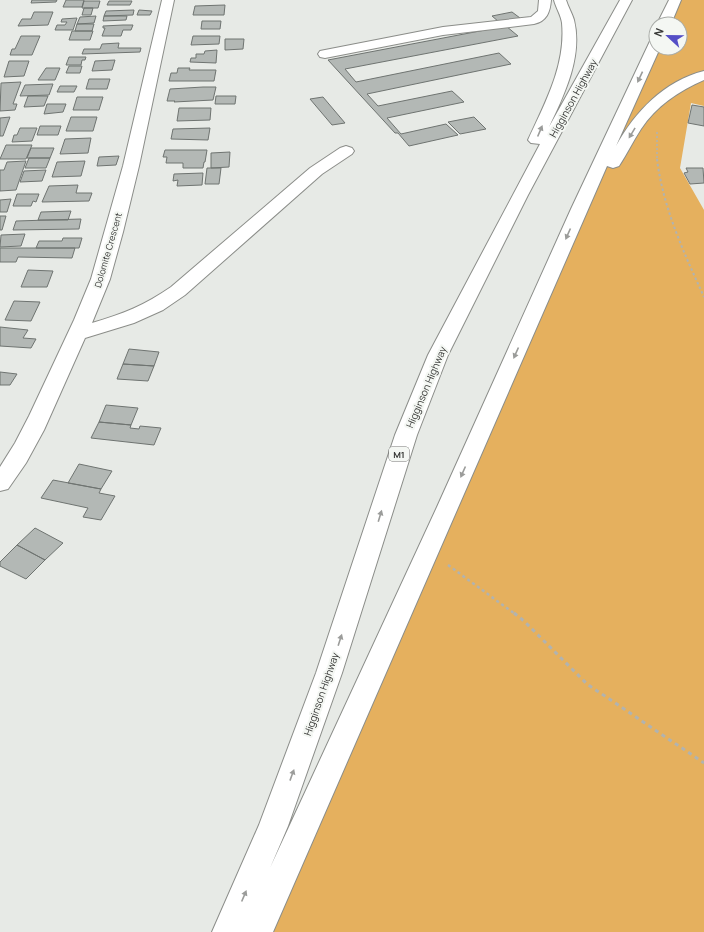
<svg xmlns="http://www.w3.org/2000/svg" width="704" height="932" viewBox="0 0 704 932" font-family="Manrope,sans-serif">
<rect width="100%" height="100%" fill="#e7eae6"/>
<path fill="#e5b05e" d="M677,0H704V106L691,103L680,168L704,210V932H259L656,48H680V24H666Z"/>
<path fill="#b3b8b5" stroke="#6f7471" d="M32,0H57L56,2L31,3Z
M66,0H84L82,7H63Z
M84,1H100L98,8H82Z
M109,1H132L130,5H107Z
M225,5L224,15H193L195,6Z
M84,8H93L91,15H82Z
M134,10L133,15L104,16L106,11Z
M139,10L152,11L150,15H137Z
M34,12H53L48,25L18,26L22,19H31Z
M512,12L520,18L499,22L492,16Z
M96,16L94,23L77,24L80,17Z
M104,16H127L126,20L103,21Z
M77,18L73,30H55L57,25H65L67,22H61L62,19Z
M202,21H221L220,29H201Z
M77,24H94L92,31H75Z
M123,25H133L131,30H123L121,36H102L105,28H103V26Z
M506,26L518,36L345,69L356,82L499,53L511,64L367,94L378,106L452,91L464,102L387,118L401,134L446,124L458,135L409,146L398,133H395L328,60Z
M72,31H93L90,40H69Z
M21,36H40L32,55H10L12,49H15Z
M193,36H220L219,44L191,45Z
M225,39H244L243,49L225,50Z
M119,43L118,48H141L140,52L82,54L84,49H100L102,44Z
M217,50L216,63L190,62L191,58H196V54H204L205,51Z
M69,57H86L85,60H82L81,65H66Z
M115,60L112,70L92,71L95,61Z
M9,61H29L24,76L4,77Z
M69,66H82L80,73H66Z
M46,68H60L55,80H38Z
M178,68H190L189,70H216L214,81H169L171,73H177Z
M89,79H110L107,89H86Z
M21,82L13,104H17L15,110L0,111L1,83Z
M53,84L49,95L20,96L25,85Z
M60,86H77L74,92H57Z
M203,87H216L213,100L174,102L175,101H167L170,89Z
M28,96H48L44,106L24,107Z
M216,96H236L235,104H215Z
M77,97H103L99,110H73Z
M323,97L345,123L332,125L310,99Z
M47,104H66L63,112L44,114Z
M692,105L704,107V126L688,123Z
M179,108H211L210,120L177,121Z
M10,117L3,136H0V118Z
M71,117H97L93,131H66Z
M474,117L486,129L460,134L448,122Z
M40,126H61L58,135H37Z
M20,128H37L32,141L12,142L14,135H17Z
M210,128L208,140L171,139L173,129Z
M91,138L88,153L60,154L65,139Z
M6,145H32L26,159H0Z
M31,148H54L50,158H27Z
M165,150H207L205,162H204L203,168H183V163H166L167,157H163Z
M230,152L229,167L211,168V153Z
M119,156L116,165L97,166L99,157Z
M29,158H50L46,168H25Z
M26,161L16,190L0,191V170H4L7,162Z
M85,161L81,176L52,177L57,162Z
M207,168H221L219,184H205Z
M686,168H703L704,183L690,184L684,173L688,172Z
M46,170L42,181L20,182L24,171Z
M203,173L202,185L177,186L178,180L173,181L174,174Z
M78,185L76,193H92L89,201L42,202L49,186Z
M17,194H39L36,202L33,201L31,206H13Z
M11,199L7,212H0V200Z
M71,211L68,220H38L41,212Z
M0,216H6L2,230H0Z
M81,219L79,229L13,230L16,221Z
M25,234L21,246L0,247L1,235Z
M63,238H82L79,248H36L39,241H62Z
M0,248H75L72,258L18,257L16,262H0Z
M28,270L53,271L47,287H21Z
M14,301L40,302L31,321L5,320Z
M0,327L28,330L23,338L36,339L31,348L0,346Z
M129,349L159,352L154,366L123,364Z
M123,364L154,366L148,381L117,379Z
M0,372L17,374L10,385H0Z
M106,405L138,408L131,425L99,422Z
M99,422L131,425L130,428L139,429L140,426L161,428L154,445L91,438Z
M79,464L112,471L101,489L68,483Z
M53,480L101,489L99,493L115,496L101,520L83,517L88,508L41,498Z
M35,528L63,543L45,560L17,545Z
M17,545L45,560L26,579L0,566V562Z"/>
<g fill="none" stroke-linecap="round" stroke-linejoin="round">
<g stroke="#8b8d89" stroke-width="2">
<path id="minor" d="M162,0H174L139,166L123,232L110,279L92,323C123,314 145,305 171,287L310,168L340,148L346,146L352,148L354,151L352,154L322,174L185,295L163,310L134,323L85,338L44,430L26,463L8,489L0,491V467L15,443L29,416L74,320L91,279L123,166Z
M539,0H551C550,12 547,21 534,24L443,35L325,58L320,57L318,54L320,51L325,50L443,27L531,17L538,11Z"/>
</g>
<g stroke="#8b8d89" stroke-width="2">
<path id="highway" d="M554,0H566C568,7 572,13 574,20C583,57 564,95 549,127L620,0H632L528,195L448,355L417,435L342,673L288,826L270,868L437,507L571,209L651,39L656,38V48H660L616,146C635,112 664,81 704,71V80C679,91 656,106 641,129C633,141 627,154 619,166L613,168L607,166L273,932H212L259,825L316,673L395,435L428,355L540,144L531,143L528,140C545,103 566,65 562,23C561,15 556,8 554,0Z
M669,0H681L671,24H657Z"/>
</g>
<path stroke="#b1b3b0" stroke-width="1.5" stroke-dasharray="2 2" stroke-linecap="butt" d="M657,132V160"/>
<path stroke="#b1b3b0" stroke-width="2" stroke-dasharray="2.5 2.5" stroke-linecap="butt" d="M657,159C663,208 684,253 704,297"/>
<path stroke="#b1b3b0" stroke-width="2.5" stroke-dasharray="3 3" stroke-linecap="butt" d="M448,565L515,614"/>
<path stroke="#b1b3b0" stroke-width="3" stroke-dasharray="4 4" stroke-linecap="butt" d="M514,613L524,621L587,684L704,763"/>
<use href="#minor" fill="#fff" fill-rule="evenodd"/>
<use href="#highway" fill="#fff" fill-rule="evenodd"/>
</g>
<defs><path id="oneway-solid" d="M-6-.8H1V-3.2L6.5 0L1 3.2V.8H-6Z"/></defs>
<g fill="#9b9c9a">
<use href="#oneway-solid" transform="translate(640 77) rotate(115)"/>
<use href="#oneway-solid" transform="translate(540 131) rotate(-67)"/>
<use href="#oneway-solid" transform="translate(632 133) rotate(121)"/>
<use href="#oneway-solid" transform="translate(568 234) rotate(114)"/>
<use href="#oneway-solid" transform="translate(516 353) rotate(114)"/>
<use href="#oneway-solid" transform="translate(463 472) rotate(114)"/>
<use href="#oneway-solid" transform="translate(380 516) rotate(-73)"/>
<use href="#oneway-solid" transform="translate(340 640) rotate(-72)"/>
<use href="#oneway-solid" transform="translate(292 775) rotate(-70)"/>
<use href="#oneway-solid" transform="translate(244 896) rotate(-67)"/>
</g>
<g text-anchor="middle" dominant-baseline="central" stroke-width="4" stroke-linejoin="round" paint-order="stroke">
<g font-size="9" fill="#373836" stroke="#f4f7f3">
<text transform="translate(108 250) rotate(-74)">Dolomite Crescent</text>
</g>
<rect fill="#f4f7f3" stroke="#70716f" stroke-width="1" x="389" y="447" width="20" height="14" rx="3"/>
<g font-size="9" font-weight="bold" fill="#373836">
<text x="399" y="454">M1</text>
</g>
<g font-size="10" fill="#373836" stroke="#f4f7f3">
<text transform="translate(573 98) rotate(-61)">Higginson Highway</text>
<text transform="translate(426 387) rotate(-67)">Higginson Highway</text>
<text transform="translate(321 694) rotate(-71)">Higginson Highway</text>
</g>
</g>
<g transform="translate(668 36) rotate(292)"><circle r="19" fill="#f4f7f3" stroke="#a8aba7"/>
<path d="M0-3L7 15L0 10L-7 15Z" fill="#544ec6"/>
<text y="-6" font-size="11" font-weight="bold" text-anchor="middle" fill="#373836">N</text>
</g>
</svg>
